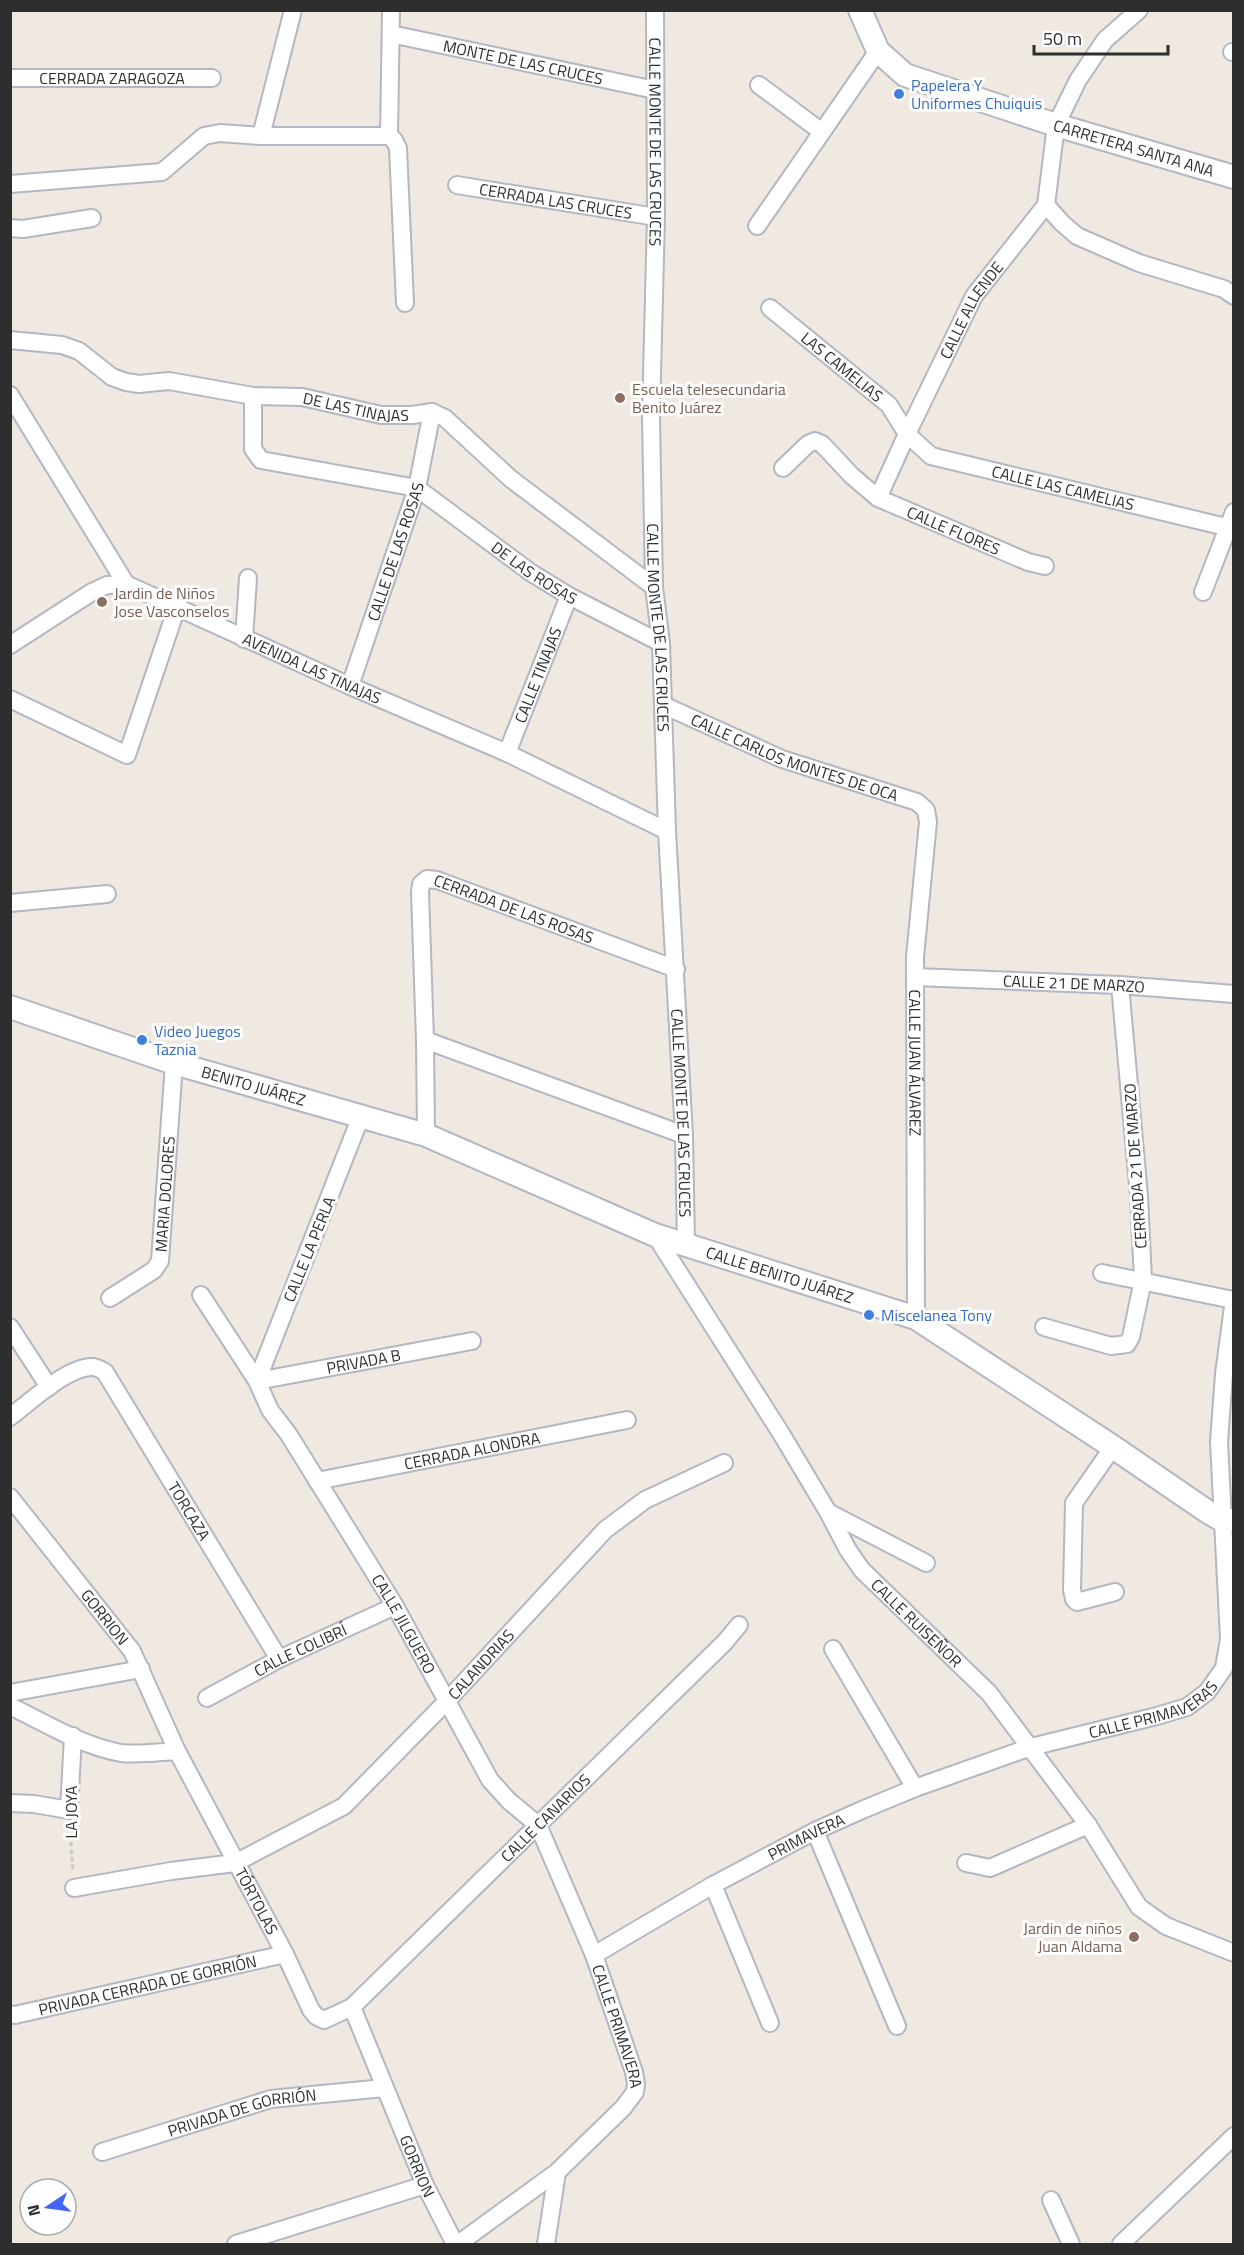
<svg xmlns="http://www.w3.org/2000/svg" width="1244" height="2255" viewBox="0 0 1244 2255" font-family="'Titillium Web',sans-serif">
<rect width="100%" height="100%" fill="#efe9e1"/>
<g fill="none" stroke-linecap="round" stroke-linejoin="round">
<g stroke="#b4b7c1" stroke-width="20">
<g id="street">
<path id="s1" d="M655,10L656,217L651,415L654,587L661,643L667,831L684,1135L686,1245"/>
<path id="s2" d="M391,34L655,90"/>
<path d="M1232,52H1234"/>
<path id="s3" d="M10,78H212"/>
<path d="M759,85L822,132"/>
<path d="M261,136L293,10"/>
<path d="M389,136L394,140L398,148L405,303"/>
<path d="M389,136L391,10"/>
<path d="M10,184L162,172L204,136L220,133L261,136H389"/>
<path id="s4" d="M457,185L656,217"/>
<path d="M1046,205L1062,223L1077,236L1139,263L1224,289L1234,296"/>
<path d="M757,226L878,51"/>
<path d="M10,228L23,229L92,218"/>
<path id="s5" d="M770,308L889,405L907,434L931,456L1226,527"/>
<path id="s6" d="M10,340L62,345L79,351L112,377L126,382L139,384L169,381L253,396L302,397L381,415H412L432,412L445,418L511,479L654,587"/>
<path id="s7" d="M10,395L126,584L350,686L507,753L667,831"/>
<path id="s8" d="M253,396V449L261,460L417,488L530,572L569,596L661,643"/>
<path id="s9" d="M783,468L808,444L815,441L822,444L852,476L878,498L1028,562L1045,566"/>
<path id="s10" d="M878,498L907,434L974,296L1046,205L1056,125L1078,80L1105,40L1139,10"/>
<path d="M1203,592L1234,512"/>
<path d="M244,639L248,578"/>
<path d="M10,645L92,592L107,585L126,584"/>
<path id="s11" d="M350,686L417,488L432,412"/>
<path d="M10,699L127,755L177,607"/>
<path id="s12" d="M663,705L782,759L917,802L926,810L928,822L915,957L916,1318"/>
<path id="s13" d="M507,753L569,596"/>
<path d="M10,903L107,894"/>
<path id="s14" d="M915,977L1120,985L1234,994"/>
<path d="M425,1040L684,1135"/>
<path id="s15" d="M361,1116L257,1381L472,1341"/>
<path id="s16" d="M426,1135L425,1040L420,892L421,884L427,879L437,880L676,969"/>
<path id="s17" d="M655,1235L782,1435L828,1512L848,1550L862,1570L989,1693L1088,1825L1139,1907L1166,1926L1234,1953"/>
<path d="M1102,1273L1233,1300"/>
<path id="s18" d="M201,1295L257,1381L270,1410L289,1435L395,1606L490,1780L509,1801L538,1825L594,1955L634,2072L636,2084L635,2092L623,2108L557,2172L458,2244"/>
<path id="s19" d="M110,1298L154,1270L160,1261L174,1063"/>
<path d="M10,1327L49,1387"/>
<path d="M1044,1327L1111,1346L1127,1344L1131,1337L1143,1280L1139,1196L1120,985"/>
<path id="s20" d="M10,1417C30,1402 67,1367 92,1367C97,1367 100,1369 105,1372L279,1659"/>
<path d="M1113,1447L1074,1503L1072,1590L1074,1599L1077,1602L1115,1592"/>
<path id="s21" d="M317,1481L627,1420"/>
<path id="s22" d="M10,1497L132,1651L177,1751L285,1954L311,2010L316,2016L324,2020L352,2007L725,1642L739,1625"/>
<path d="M828,1512L926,1563"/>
<path d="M833,1649L915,1788"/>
<path d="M10,1693L141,1669"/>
<path id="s23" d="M207,1698L279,1659L395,1606"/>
<path d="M10,1706C45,1723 82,1746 121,1753C139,1755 159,1752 177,1751"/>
<path d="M10,1803L34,1804L69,1810L73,1736"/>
<path d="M815,1831L897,2026"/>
<path d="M966,1863L990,1868L1088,1825"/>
<path d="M713,1885L770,2023"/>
<path id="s24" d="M74,1888L171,1871L235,1863L344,1806L447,1701L605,1530L645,1500L724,1463"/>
<path id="s25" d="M594,1955L713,1885L815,1831L862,1810L915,1788L1031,1747L1157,1716L1187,1707L1207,1692L1224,1668L1229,1639L1219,1442L1224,1374L1234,1299"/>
<path id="s26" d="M352,2007L425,2185L455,2244"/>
<path id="s27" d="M10,2014L15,2015L285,1954"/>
<path id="s28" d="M102,2152L271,2099L384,2088"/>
<path d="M1051,2200L1071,2244"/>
<path d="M236,2244L425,2185"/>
<path d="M546,2244L557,2172"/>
<path d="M1121,2244L1234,2136"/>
</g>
</g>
<g stroke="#b4b7c1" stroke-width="26">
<g id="secondary">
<path id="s29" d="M860,10L878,51L905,75L1056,125L1234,177"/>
<path id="s30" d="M10,1007L174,1063L426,1135L655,1235L916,1318L1113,1447L1208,1512L1222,1520H1234"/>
</g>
</g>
<path stroke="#c9c9c9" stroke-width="3" stroke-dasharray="4.5 3" stroke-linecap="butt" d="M70,1827L73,1871"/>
<use href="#street" stroke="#fff" stroke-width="16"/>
<use href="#secondary" stroke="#fff" stroke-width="22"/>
</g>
<g fill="#3f7fe0" stroke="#fff" stroke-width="2">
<circle cx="899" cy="94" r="6"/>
<circle cx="142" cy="1040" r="6"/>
<circle cx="869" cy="1315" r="6"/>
</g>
<g fill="#8d6e63" stroke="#fff" stroke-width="2">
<circle cx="620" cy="398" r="6"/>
<circle cx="102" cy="602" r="6"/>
<circle cx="1134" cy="1937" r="6"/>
</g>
<g text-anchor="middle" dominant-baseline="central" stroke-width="6" stroke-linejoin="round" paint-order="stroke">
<g font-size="16" fill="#2e2e2e" stroke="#fff">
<text stroke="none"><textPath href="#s2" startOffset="135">MONTE DE LAS CRUCES</textPath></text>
<text stroke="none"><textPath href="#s3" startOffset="102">CERRADA ZARAGOZA</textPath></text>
<text stroke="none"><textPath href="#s1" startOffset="132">CALLE MONTE DE LAS CRUCES</textPath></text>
<text stroke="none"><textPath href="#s29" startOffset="321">CARRETERA SANTA ANA</textPath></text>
<text stroke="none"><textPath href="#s4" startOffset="100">CERRADA LAS CRUCES</textPath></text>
<text stroke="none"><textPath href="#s10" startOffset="210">CALLE ALLENDE</textPath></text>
<text stroke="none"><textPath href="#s5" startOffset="93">LAS CAMELIAS</textPath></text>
<text stroke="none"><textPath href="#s6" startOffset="360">DE LAS TINAJAS</textPath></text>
<text stroke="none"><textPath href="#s5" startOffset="356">CALLE LAS CAMELIAS</textPath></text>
<text stroke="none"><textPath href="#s9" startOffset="210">CALLE FLORES</textPath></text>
<text stroke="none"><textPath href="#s11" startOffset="142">CALLE DE LAS ROSAS</textPath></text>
<text stroke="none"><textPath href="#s8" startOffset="370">DE LAS ROSAS</textPath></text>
<text stroke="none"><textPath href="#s1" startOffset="618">CALLE MONTE DE LAS CRUCES</textPath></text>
<text stroke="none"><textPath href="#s7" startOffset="426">AVENIDA LAS TINAJAS</textPath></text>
<text stroke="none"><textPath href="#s13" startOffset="84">CALLE TINAJAS</textPath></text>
<text stroke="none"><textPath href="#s12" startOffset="142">CALLE CARLOS MONTES DE OCA</textPath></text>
<text stroke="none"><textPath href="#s16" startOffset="351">CERRADA DE LAS ROSAS</textPath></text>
<text stroke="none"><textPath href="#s14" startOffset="159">CALLE 21 DE MARZO</textPath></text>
<text stroke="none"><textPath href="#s12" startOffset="538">CALLE JUAN ÁLVAREZ</textPath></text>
<text stroke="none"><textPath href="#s30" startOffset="256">BENITO JUÁREZ</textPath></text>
<text stroke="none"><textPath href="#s1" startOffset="1104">CALLE MONTE DE LAS CRUCES</textPath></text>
<text transform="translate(1135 1166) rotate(-94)">CERRADA 21 DE MARZO</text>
<text stroke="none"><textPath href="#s19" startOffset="130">MARIA DOLORES</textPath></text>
<text transform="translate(309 1249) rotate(-68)">CALLE LA PERLA</text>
<text stroke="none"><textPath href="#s30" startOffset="816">CALLE BENITO JUÁREZ</textPath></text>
<text stroke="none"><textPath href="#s15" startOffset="393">PRIVADA B</textPath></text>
<text stroke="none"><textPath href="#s21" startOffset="158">CERRADA ALONDRA</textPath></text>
<text stroke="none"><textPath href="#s20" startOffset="274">TORCAZA</textPath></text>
<text stroke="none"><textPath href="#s22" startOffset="153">GORRION</textPath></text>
<text stroke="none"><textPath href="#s17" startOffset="470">CALLE RUISEÑOR</textPath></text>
<text stroke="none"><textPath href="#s18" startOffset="387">CALLE JILGUERO</textPath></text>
<text stroke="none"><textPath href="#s23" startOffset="105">CALLE COLIBRÍ</textPath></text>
<text stroke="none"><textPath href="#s24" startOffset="483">CALANDRIAS</textPath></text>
<text stroke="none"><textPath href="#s25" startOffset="614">CALLE PRIMAVERAS</textPath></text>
<text transform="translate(71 1812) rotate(-90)">LA JOYA</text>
<text stroke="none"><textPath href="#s22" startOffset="916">CALLE CANARIOS</textPath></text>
<text stroke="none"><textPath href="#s25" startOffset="243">PRIMAVERA</textPath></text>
<text stroke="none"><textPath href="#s22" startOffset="476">TÓRTOLAS</textPath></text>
<text stroke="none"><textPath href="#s27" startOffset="141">PRIVADA CERRADA DE GORRIÓN</textPath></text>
<text stroke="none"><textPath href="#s18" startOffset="848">CALLE PRIMAVERA</textPath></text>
<text stroke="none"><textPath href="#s28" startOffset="146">PRIVADA DE GORRIÓN</textPath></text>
<text stroke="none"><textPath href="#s26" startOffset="172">GORRION</textPath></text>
</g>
<g font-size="16" fill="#366cbe" stroke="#fff" text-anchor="start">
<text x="911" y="85">Papelera Y<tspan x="911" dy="18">Uniformes Chuiquis</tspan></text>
<text x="154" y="1031">Video Juegos<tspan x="154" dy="18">Taznia</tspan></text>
<text x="881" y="1315">Miscelanea Tony</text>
</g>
<g font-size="16" fill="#785e54" stroke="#fff" text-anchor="start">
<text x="632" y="389">Escuela telesecundaria<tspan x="632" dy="18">Benito Juárez</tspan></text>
<text x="114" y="593">Jardin de Niños<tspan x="114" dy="18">Jose Vasconselos</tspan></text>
<text x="1122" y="1928" text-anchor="end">Jardin de niños<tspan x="1122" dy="18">Juan Aldama</tspan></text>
</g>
</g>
<rect width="1244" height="2255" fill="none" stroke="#2e2e2e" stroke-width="24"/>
<g transform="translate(48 2207) rotate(257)"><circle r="28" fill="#ffffff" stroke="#ababab" stroke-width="1.5"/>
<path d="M0-4.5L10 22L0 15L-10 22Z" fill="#4264fb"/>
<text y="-9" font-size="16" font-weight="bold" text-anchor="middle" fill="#2e2e2e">N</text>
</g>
<path d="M1034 45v9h134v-9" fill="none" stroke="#2e2e2e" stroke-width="3"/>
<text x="1043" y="45" font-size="18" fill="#2e2e2e" stroke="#ffffff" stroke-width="4.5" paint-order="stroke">50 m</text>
</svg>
